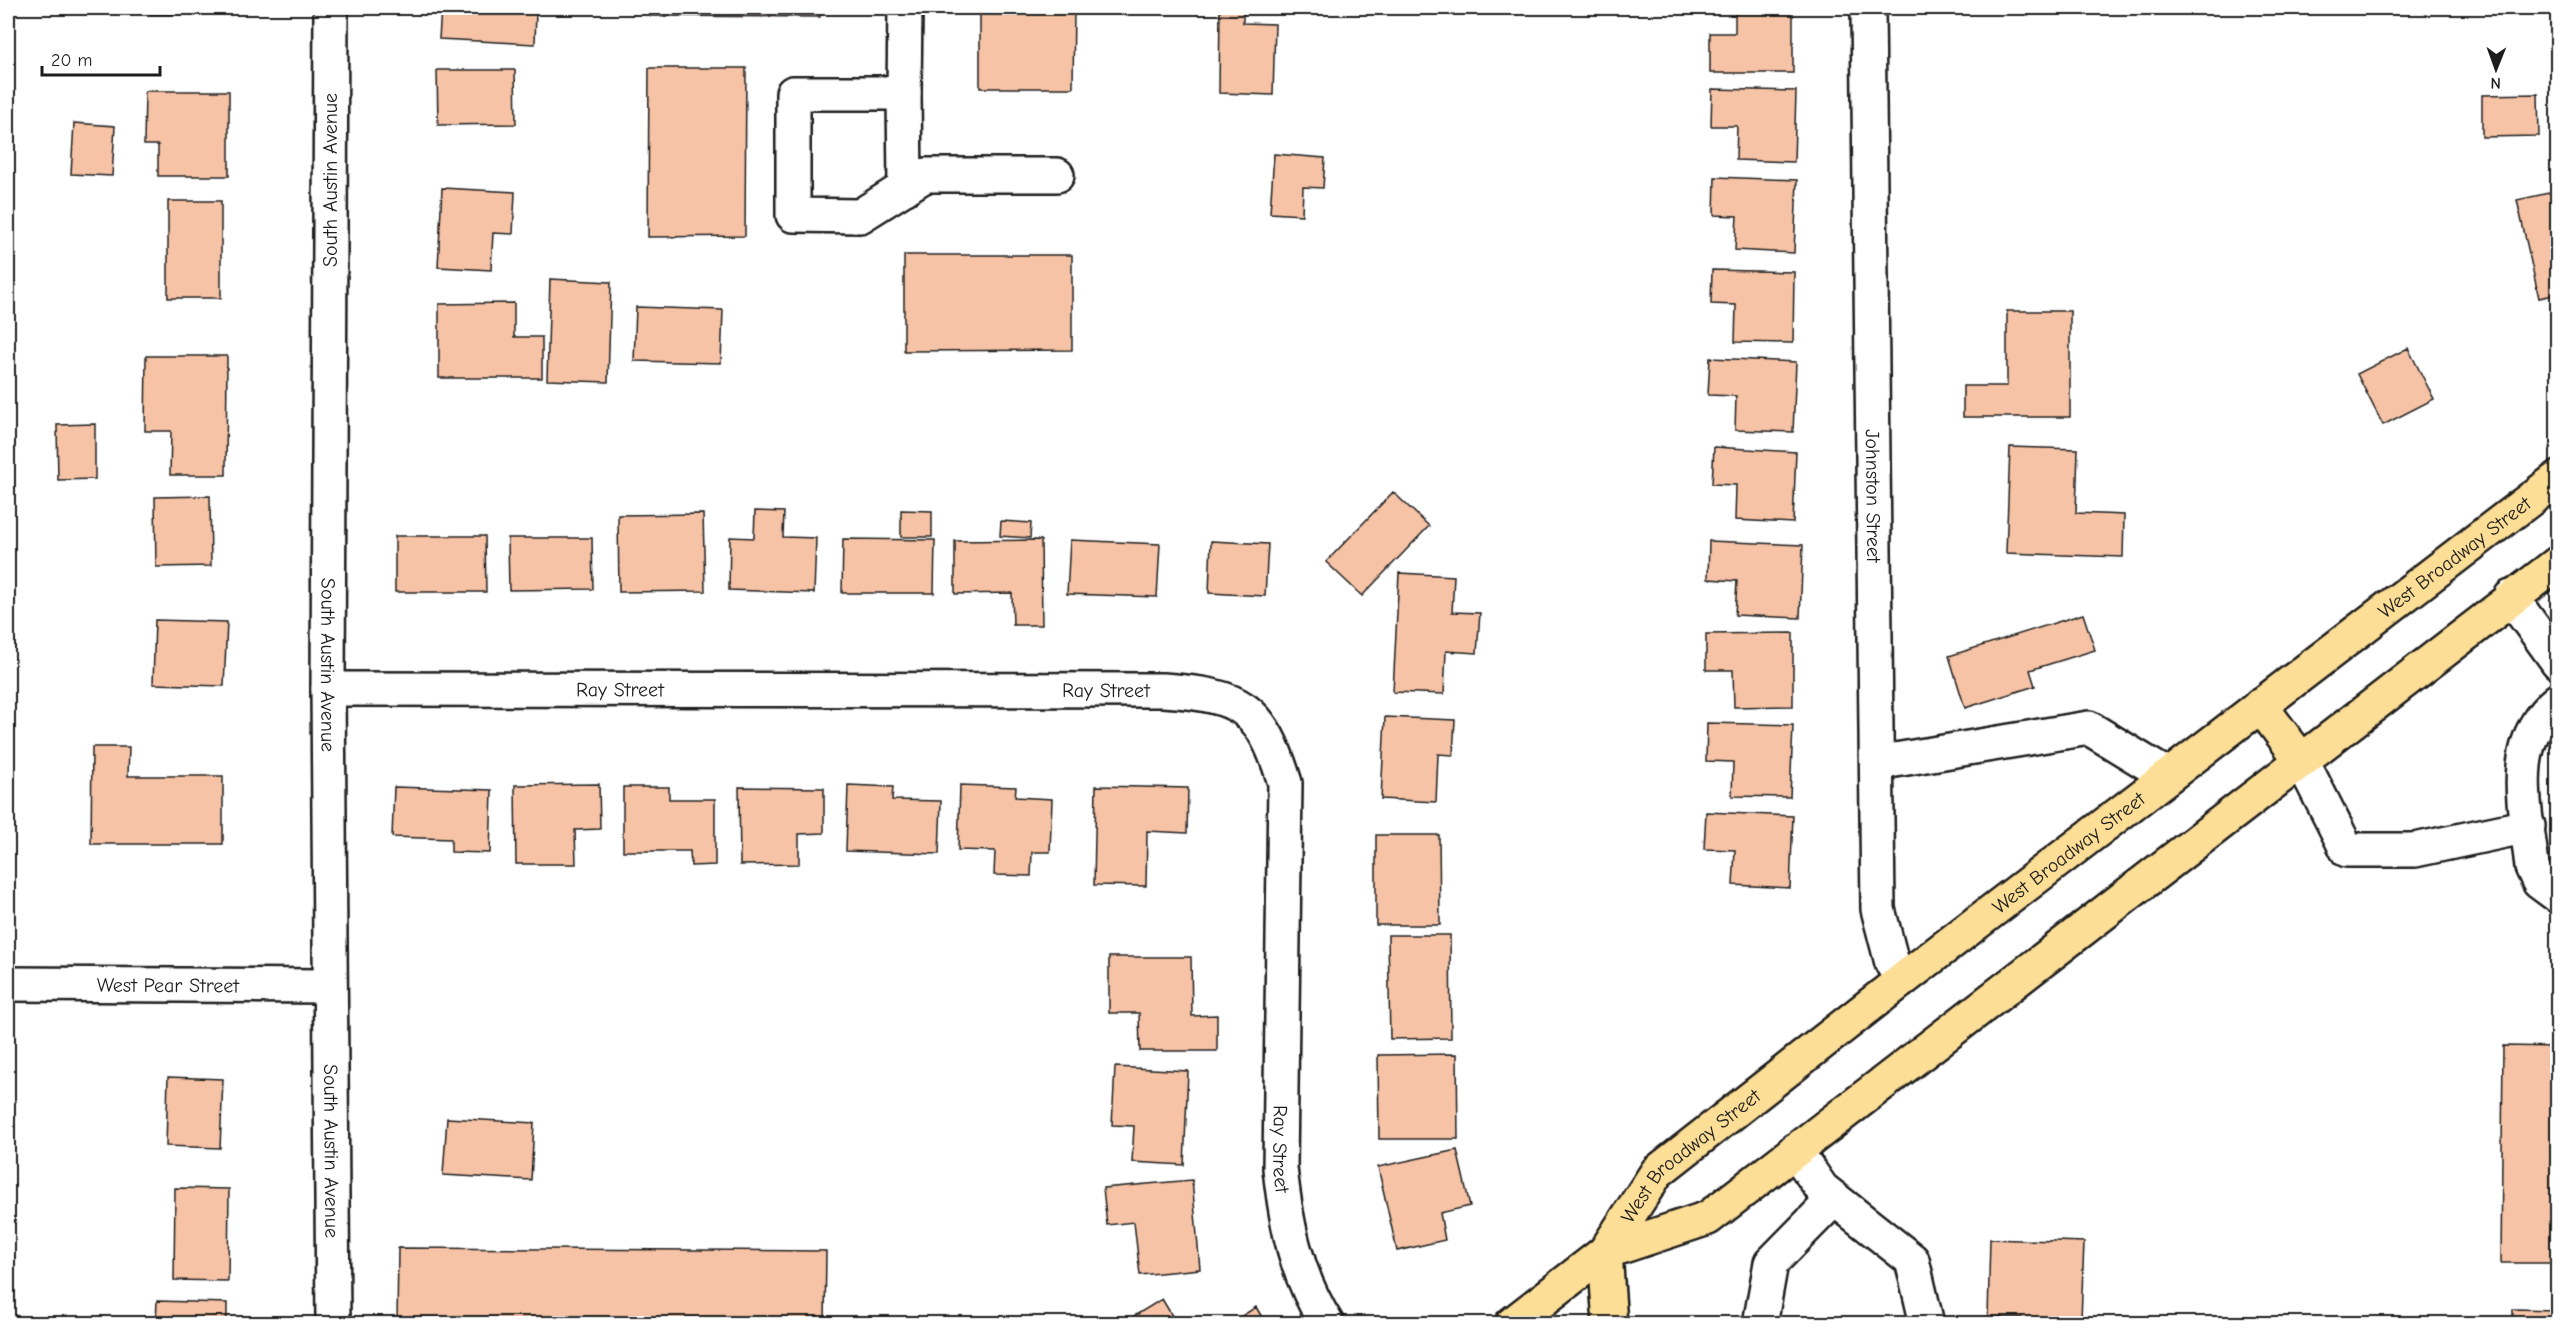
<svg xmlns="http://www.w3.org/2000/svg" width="2565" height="1331" viewBox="0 0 2565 1331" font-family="'Comic Neue',sans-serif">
<rect width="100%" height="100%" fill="#fff"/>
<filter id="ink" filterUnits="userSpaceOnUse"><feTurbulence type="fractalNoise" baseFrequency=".0167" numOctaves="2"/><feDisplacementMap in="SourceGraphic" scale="12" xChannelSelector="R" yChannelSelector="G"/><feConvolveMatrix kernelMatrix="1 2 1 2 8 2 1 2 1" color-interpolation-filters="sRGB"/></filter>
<g filter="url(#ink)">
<path fill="#f6c3a6" stroke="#1c1c1c" stroke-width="1.5" d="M149,8H228V14H149Z
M441,8L536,10L535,44L439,39Z
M651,8H820V17L651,16Z
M980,8H1074L1073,88H980Z
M1220,8H1243V23L1275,24L1273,95L1219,93Z
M1735,8H1793V73H1710V33H1735Z
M649,68H746L745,236L648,237Z
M437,70H515L516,124L438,125Z
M1712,89L1796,91L1794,162L1736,160L1737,126H1711Z
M145,91H229V176H158V145H144Z
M2538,94L2539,136L2482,137V95Z
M74,123L115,126L112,176L71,174Z
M1274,154L1325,158L1323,188L1303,187L1302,215L1270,213Z
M1715,177L1797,180L1794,253L1735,250L1737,216L1714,215Z
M442,188L515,192L513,234L493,233L491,270L438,267Z
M2558,191V294L2539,298L2517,200Z
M168,201H221V298H168Z
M904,255H1072V350L904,351Z
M1712,270L1794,272L1793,343L1735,342L1736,305L1711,304Z
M550,279L611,282L608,382L547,380Z
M514,303V337H542V378H439V304Z
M636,307L723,310L721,363L634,361Z
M2007,311H2070V417H1963V386H2007Z
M2408,348L2434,399L2383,425L2357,374Z
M146,356H227L226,475H170L171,431H145Z
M1710,358L1796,362L1793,432L1735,430L1736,396L1708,395Z
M95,424V479L58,480L57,425Z
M1714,447L1796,452L1793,523L1735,520L1736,485L1712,484Z
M2010,447L2078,449L2076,513L2124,515L2123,557L2006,553Z
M1393,492L1429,526L1362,596L1326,562Z
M210,496L211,566L156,567L155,497Z
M901,510L932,511V537H901Z
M755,511L784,512L783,537L816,538L814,593L729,590L730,537L754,538Z
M703,514L705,591L619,592L618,515Z
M1001,521L1031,523L1030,538L1000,536Z
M395,536H485L486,592H395Z
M508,538H592L593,589L509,590Z
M843,539L935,540L934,593H842Z
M1041,540L1042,625H1013L1012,593L955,594V541Z
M1070,540L1160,544L1157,597L1067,594Z
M1211,541L1268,544L1265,596L1209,593Z
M1709,541L1803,545L1800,618L1735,615L1737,581L1708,579Z
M1399,573L1454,576L1452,612L1480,613L1477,653L1446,651L1444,694L1393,692Z
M2083,614L2095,650L2030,670L2035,686L1965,708L1949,656Z
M155,620L227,622L224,686L153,684Z
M1793,633V706L1734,707L1733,670H1706V634Z
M1385,717L1455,720L1453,755L1438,754L1436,802L1381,799Z
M1707,723L1793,725L1790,797L1732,796L1733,762L1706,761Z
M8,728H13L14,777H8Z
M92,747H129L128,776H223V844H91Z
M599,784L600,829L575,830L576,864H516L515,785Z
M848,785L893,787L892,800L941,801L939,854L846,851Z
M960,785L1016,787L1015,797L1052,799L1050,852H1032L1031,876L994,875L995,851L958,850Z
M1096,786L1188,788L1187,833L1147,831L1146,886L1094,885Z
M394,787L492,790L490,853L451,852V839L392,837Z
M623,787H669V799H715V865L691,866L690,851H623Z
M739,787L824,788V833L799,834V864L740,865Z
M1706,812L1793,816L1790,888L1733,885L1735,850L1704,849Z
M1376,835H1439L1440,925H1376Z
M1388,935H1450L1451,1038L1390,1039Z
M1109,957H1191L1192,1016L1217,1015V1051H1140L1139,1013H1109Z
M2503,1046L2558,1047V1263H2501Z
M1457,1054L1458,1139H1379L1378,1055Z
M1115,1067L1188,1071L1184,1165L1132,1162L1134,1126L1112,1125Z
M168,1077L223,1079L220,1148L166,1146Z
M447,1118L534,1123L531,1180L443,1175Z
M1457,1150L1470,1206L1440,1213L1445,1240L1397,1251L1378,1167Z
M1192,1180L1200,1269L1140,1275L1134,1222L1107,1225L1103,1188Z
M175,1188L229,1189L228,1281L174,1280Z
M1990,1239L2084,1242L2081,1320L2051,1319V1324H2022V1318L1988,1317Z
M398,1248L826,1251L825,1324H397Z
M1162,1299L1177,1324H1121Z
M157,1301L227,1303V1324H156Z
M1256,1307L1266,1324H1229Z
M2513,1309L2558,1310V1324H2513Z"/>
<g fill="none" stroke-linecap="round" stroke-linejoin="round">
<g stroke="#1c1c1c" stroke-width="38">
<g id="minor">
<path id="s1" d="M331,8L328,689L333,1324"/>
<path d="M905,8L904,93H793V215L860,216L925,175H1057"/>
<path id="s2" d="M1868,8L1878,909L1892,963L1902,980"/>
<path d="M904,93L905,188"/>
<path d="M2511,597L2558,662"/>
<path id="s3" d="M328,689L1163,690C1241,695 1262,707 1285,783L1280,1168C1286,1224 1296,1275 1327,1324"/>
<path d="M2558,700C2506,742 2526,808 2532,867L2539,882L2558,896"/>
<path d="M2302,761L2347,850H2415L2528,826"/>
<path d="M1877,763L2089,728L2168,776"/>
<path id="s4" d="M8,984L330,986"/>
<path d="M1795,1150L1822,1189L1912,1260L1927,1324"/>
<path d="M1760,1324L1771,1263L1834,1199"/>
</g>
</g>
<g stroke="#1c1c1c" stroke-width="38">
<g id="major">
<path d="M2260,705L2302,761"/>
<path d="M1605,1252L1708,1218L2558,563"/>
<path d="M1605,1252L1610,1324"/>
<path id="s5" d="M1512,1324L1605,1252L1657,1172L1902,980L2558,478"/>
</g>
</g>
<use href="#minor" stroke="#fff" stroke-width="33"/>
<use href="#major" stroke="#fdde96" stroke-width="33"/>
</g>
</g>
<g text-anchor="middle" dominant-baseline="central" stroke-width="6" stroke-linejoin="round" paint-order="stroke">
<g font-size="20" fill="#1c1c1c" stroke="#fff">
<text transform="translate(330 180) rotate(-90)">South Austin Avenue</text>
<text stroke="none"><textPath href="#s2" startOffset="488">Johnston Street</textPath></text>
<text stroke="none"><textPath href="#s5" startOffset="1220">West Broadway Street</textPath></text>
<text stroke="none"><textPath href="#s1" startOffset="657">South Austin Avenue</textPath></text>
<text stroke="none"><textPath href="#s3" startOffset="292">Ray Street</textPath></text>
<text stroke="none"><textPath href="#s3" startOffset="778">Ray Street</textPath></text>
<text stroke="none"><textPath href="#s5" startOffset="734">West Broadway Street</textPath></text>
<text stroke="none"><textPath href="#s4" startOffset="160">West Pear Street</textPath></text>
<text stroke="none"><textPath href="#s3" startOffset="1371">Ray Street</textPath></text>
<text stroke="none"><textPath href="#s1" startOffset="1143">South Austin Avenue</textPath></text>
<text stroke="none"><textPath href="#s5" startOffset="248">West Broadway Street</textPath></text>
</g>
</g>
<rect width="2565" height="1331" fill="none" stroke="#fff" stroke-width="30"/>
<rect x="15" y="15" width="2535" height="1301" fill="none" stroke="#1c1c1c" stroke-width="2" filter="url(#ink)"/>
<g transform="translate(2496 69) rotate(181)" stroke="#ffffff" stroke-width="4.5" paint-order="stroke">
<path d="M0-4.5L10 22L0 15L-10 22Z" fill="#1c1c1c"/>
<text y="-9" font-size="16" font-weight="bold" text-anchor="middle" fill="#1c1c1c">N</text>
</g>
<path d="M42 66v9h118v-9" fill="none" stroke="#1c1c1c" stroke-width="3"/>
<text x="51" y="66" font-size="18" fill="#1c1c1c" stroke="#ffffff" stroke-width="4.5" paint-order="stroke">20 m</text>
</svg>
